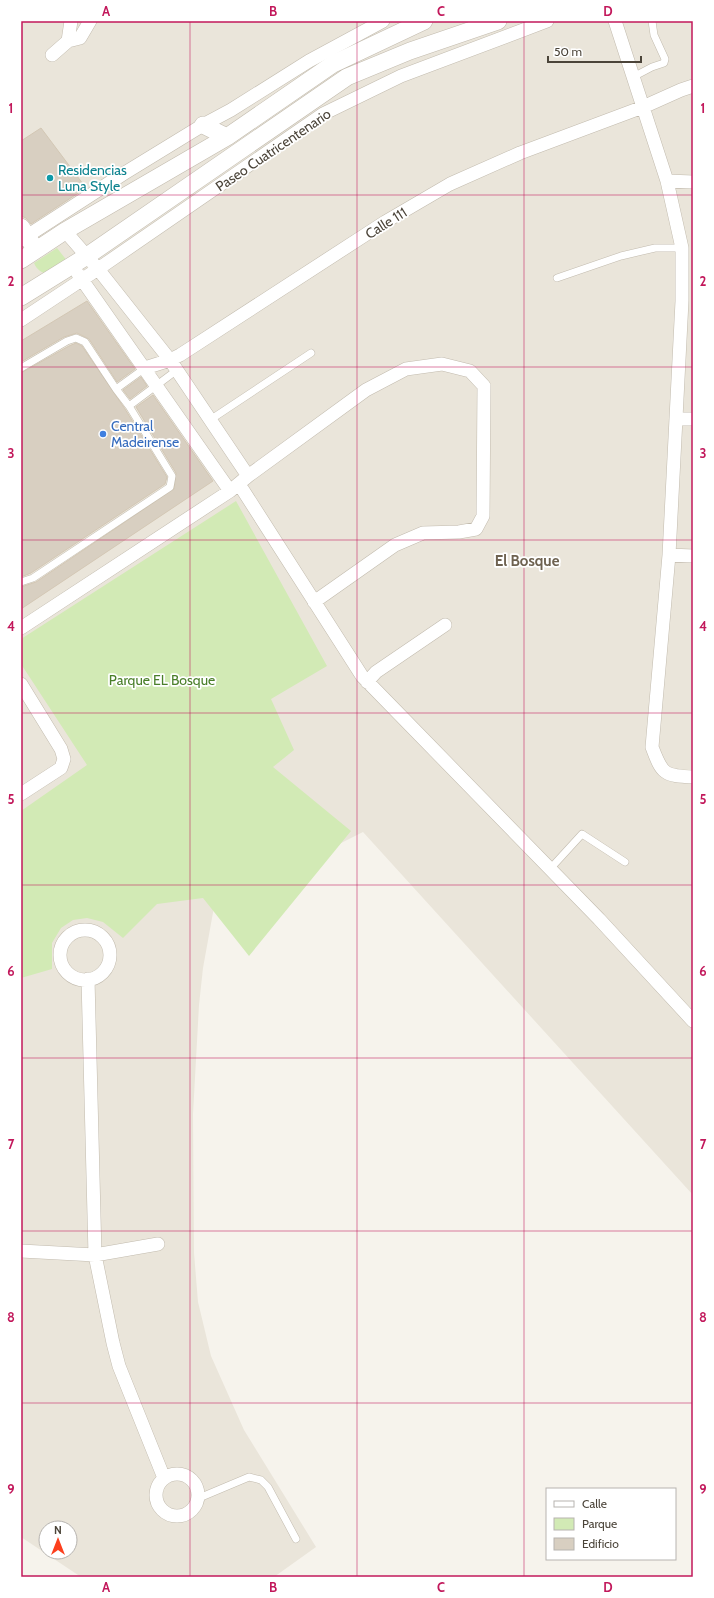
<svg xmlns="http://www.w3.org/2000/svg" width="714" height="1598" viewBox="0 0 714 1598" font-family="Cabin,sans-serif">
<rect width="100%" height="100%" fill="#f6f3ec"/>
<path fill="#eae5da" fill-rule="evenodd" d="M21,21H693V1195L363,832L214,907L203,968L199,1005L193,1114L194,1253L198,1302L211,1356L244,1430L316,1547L274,1577H81L21,1537ZM46,1528H70V1552H46Z"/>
<path fill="#d2eab5" d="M57,248L68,262L48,275C41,272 37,270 34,263Z
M236,501L327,666L271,699L294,750L273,767L351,831L249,956L203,898L157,904L123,938L103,922L87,918L73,920L61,928L52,943V969L21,978V811L87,765L21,664V639Z"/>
<path fill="#d8cfc1" stroke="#d3c7b4" d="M41,128L86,188L31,224L26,218L21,216V141Z
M87,301L135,369L117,382L89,339L77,333L64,337L21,362V341Z
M76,343L82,346L125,409L167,477L165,484L31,573L21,577V373L69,346Z
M141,377L147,386L130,399L123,390Z
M153,395L213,481L21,609V587L36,582L174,489L176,473L136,407Z"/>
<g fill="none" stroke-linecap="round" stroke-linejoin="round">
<g stroke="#c2bbae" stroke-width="8">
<path id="service" d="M633,77L652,67L664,63L665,59L654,35L652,21
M557,278L621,256L655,248H682
M21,368L67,341L76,338L85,342L116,389L145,368
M116,389L129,406
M210,420L311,353
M21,582L33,578L170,487L172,476L129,406L177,370
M550,869L582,834L625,862
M199,1498L249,1477L261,1480L268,1487L296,1539"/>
</g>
<g stroke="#c2bbae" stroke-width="14">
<path id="minor" d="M615,21L667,181L682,248V301L669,555L652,747C662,774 664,776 693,777
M68,41L71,21
M52,55L68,41L80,38L90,21
M667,181L693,182
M65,231L98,269L170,360L248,476
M21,240L123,174L203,125L231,110L309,61L383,21
M78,274L230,491
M21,320L98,269L323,114L401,76L547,21
M145,368L170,360L180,355L385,222L450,184L520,153L643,107L681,90L693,86
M676,419H693
M239,484L362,676L599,919L693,1021
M669,555L693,556
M21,628L230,491L248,476L366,390L406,369L442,364L470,371L484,386L483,516L476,529L459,532L423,533L395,545L314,602
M367,682L376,672L445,625
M21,684L61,749L64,759L61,768L21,794
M60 955a25 25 0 1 1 50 0a25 25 0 1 1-50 0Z
M88,979L95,1255L113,1343L119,1366L164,1478
M21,1251L95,1255L158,1244
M156 1495a21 21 0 1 1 42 0a21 21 0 1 1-42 0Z"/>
</g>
<g stroke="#c2bbae" stroke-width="18">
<path id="tertiary" d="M203,125L227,137
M21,227L36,250
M21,260L65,231L227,137L333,64L424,21
M21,297L87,256L347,77L410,51L498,21"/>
</g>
<use href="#service" stroke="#fff" stroke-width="7"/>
<use href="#minor" stroke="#fff" stroke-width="13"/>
<use href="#tertiary" stroke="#fff" stroke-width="17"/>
</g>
<path fill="none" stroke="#c2185b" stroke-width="1" stroke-opacity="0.55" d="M190,21V1577M357,21V1577M524,21V1577M21,195H693M21,367H693M21,540H693M21,713H693M21,885H693M21,1058H693M21,1231H693M21,1403H693"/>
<circle fill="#0f9aa8" stroke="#fff" stroke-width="1.5" cx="50" cy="178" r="4"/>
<circle fill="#3f7fe0" stroke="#fff" stroke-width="1.5" cx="103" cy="434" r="4"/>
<g text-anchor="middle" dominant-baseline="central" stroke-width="3.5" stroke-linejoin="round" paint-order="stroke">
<g font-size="14" fill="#4b4439" stroke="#fff">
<text transform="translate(273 150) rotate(-34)">Paseo Cuatricentenario</text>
<text transform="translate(386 223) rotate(-32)">Calle 111</text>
</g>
<g font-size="14" fill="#0d838f" stroke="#fff" text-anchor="start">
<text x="58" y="170">Residencias<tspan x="58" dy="16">Luna Style</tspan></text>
</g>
<g font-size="14" fill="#366cbe" stroke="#fff" text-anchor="start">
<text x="111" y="426">Central<tspan x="111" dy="16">Madeirense</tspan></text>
</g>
<g font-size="14" fill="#4a7f2a" stroke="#fff">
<text x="162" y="680">Parque EL Bosque</text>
</g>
<g font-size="15" font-weight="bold" fill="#6e6250" stroke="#fff">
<text x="527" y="561">El Bosque</text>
</g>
</g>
<rect width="714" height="1598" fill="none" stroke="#ffffff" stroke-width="44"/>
<rect x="546" y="1488" width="130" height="72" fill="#ffffff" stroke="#b7b4b0"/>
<rect x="554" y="1501" width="20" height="6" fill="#ffffff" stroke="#b7b4b0"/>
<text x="582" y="1508" font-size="12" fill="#4b4439">Calle</text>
<rect x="554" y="1518" width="20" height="12" fill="#d2eab5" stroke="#b7b4b0"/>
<text x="582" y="1528" font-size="12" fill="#4b4439">Parque</text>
<rect x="554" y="1538" width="20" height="12" fill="#d8cfc1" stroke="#b7b4b0"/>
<text x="582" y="1548" font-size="12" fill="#4b4439">Edificio</text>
<g transform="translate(58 1540)"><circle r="19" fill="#ffffff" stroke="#b7b4b0"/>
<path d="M0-3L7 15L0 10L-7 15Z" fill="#fc3f1d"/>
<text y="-6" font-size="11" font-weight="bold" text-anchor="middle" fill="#4b4439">N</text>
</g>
<path d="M548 56v6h93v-6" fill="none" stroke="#4b4439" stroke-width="2"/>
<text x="554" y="56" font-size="12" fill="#4b4439" stroke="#ffffff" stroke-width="3" paint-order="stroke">50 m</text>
<rect x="22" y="22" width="670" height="1554" fill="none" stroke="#c2185b" stroke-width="1.5"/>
<g font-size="13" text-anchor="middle" font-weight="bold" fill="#c2185b">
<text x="106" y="16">A</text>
<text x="273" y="16">B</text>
<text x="441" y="16">C</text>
<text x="608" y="16">D</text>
<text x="11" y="113">1</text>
<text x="703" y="113">1</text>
<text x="11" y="286">2</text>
<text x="703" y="286">2</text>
<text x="11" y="458">3</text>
<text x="703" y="458">3</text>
<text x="11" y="631">4</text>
<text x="703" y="631">4</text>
<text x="11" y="804">5</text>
<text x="703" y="804">5</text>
<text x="11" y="976">6</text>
<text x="703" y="976">6</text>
<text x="11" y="1149">7</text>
<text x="703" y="1149">7</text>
<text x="11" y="1322">8</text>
<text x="703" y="1322">8</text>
<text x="11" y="1494">9</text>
<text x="703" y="1494">9</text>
<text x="106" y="1592">A</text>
<text x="273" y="1592">B</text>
<text x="441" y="1592">C</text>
<text x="608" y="1592">D</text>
</g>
</svg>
